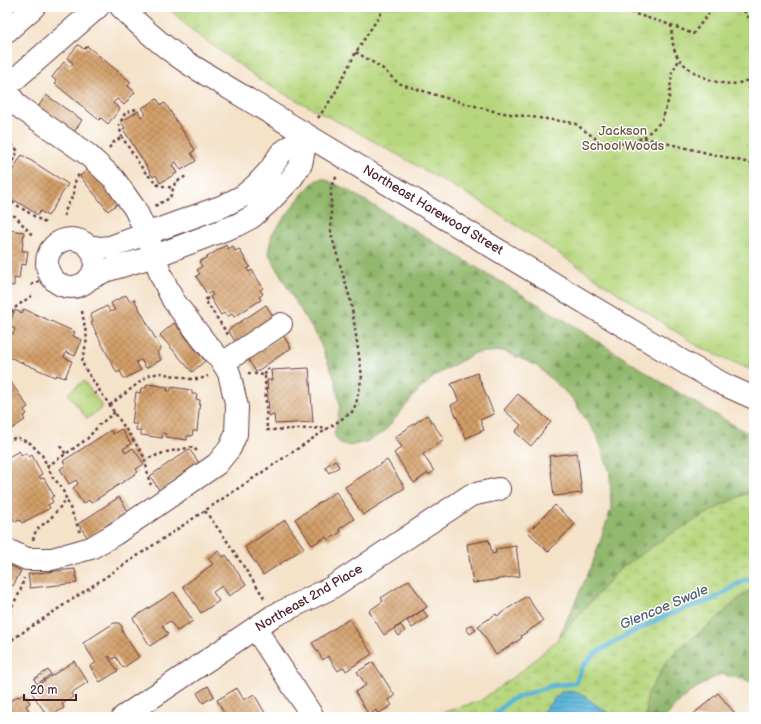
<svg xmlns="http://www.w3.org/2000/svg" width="761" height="724" viewBox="0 0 761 724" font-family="'Balsamiq Sans',sans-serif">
<defs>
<pattern id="forest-firs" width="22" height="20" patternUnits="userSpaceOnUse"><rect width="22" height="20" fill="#91b86d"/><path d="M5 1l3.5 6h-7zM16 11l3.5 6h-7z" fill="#78955a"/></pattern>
<pattern id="wetland-marsh" width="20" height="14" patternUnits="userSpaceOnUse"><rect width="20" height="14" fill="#b7d77e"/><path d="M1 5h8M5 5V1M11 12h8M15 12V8" fill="none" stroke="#9fb86d"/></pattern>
<pattern id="park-tufts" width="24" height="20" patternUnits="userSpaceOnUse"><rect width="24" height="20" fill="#b7d77e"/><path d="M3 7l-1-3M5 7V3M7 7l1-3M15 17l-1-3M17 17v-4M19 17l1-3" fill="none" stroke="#9fb86d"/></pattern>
<pattern id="water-rules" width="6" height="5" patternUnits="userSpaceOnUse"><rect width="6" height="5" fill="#5bb5d9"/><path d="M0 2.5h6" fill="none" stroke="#4d93b0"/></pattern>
<pattern id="building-cross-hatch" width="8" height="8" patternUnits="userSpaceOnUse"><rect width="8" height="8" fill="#d29e67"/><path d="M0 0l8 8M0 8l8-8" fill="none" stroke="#ac8055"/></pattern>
</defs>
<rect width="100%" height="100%" fill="#fff"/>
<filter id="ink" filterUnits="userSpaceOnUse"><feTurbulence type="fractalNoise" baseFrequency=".025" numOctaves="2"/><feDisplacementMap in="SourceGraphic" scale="8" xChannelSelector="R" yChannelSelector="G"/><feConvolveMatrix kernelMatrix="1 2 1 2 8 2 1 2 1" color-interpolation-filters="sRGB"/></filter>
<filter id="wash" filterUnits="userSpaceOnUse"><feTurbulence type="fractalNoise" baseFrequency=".012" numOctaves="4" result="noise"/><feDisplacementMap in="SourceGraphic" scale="16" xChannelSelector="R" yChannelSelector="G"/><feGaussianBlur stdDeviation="0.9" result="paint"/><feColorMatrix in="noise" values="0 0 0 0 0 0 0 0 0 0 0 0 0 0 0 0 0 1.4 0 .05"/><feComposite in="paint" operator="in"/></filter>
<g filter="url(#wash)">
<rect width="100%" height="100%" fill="#f4e2c9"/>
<path fill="url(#forest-firs)" stroke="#6e6c4c" d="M322,178L346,189L561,318L674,390L754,437V490L726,503L671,534L621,568L558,639L592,565L611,509L610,473L598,438L572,398L536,365L503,351L475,353L436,375L417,392L384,432L366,442L349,446L340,443L334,435L340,406L335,380L318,338L295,301L268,252L272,234L304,192L315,181Z
M754,588V685L749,681L721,674C698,686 681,696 666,717H646L647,695L667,661L681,646L707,627L745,593Z"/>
<path fill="url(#wetland-marsh)" stroke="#807b54" d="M754,490V588L745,593L707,627L681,646L667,661L647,695L646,717H427L480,701L523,670L558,639L621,568L671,534L726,503Z"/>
<path fill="url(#park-tufts)" stroke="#807b54" d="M167,7H754V371L699,347L483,203L361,134L266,84L193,31Z
M84,381L103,407L87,419L68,393Z"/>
<path fill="url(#water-rules)" stroke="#526a82" d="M571,691L578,692L614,717H537L561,692Z"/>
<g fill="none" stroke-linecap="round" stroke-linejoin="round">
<path stroke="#5bb5d9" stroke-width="5" d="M487,717L493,716L510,700L550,686L576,683L582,667L594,654L625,636L663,617L692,606L712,600L743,581L754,577"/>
</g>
<g id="blocks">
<path fill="url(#building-cross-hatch)" d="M7,7H17L7,16Z
M78,45L84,49L87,46L131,82L128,86L135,92L124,105L117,99L113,103L120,109L108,124L101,118L99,120L55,84L57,82L52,77L64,62L70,67L73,63L67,58Z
M46,95L82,120L74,132L38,107Z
M157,99L161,105L165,103L195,150L191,153L196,161L181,170L176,162L172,165L177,173L160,183L156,175L153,177L123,129L125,128L121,122L138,111L141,117L146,114L142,108Z
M22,155L68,184L48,216L40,211L38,215L8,196L10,192L7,190V178Z
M90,168L119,203L108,211L80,176Z
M7,217H10L9,230L24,232L22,251H28L26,265L21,264L19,279L14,278V286L7,285Z
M226,245L228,249L233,246L235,251L239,249L250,267L247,269L249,272L252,270L263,288L260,290L263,294L259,297L261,300L234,317L232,314L227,317L224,313L221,315L210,297L213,295L211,292L207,294L196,276L200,274L197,270L202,266L199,262Z
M126,295L130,302L134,299L161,349L157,352L161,360L146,368L141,360L136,362L141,370L124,379L120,371L117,373L91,323L93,321L90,315L107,306L110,312L115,310L111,303Z
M266,305L274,318L236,343L228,330Z
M24,309L75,332L73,336L82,340L75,356L66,352L64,357L72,361L65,378L56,375L55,377L7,356V332L13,334L15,329L8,326L15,310L22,313Z
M174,323L205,361L192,372L160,335Z
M283,335L291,348L256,372L248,359Z
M309,368L313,422L275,424L274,415L269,416L267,380H272L271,370Z
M477,373L494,414L480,420L484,430L466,438L451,405L459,401L451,384Z
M10,381L28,407L24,410L27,414L23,417L25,420L7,432V383Z
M147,384L168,387L167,391H171V387L192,390V394H197L196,399L200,400L197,431H193L192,436H187V440L166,437V434L163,433L162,438L141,435V431L136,430L137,424H132L136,392L140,393L141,388H146Z
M518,394L551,422L531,446L515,432L521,425L504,410Z
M427,415L444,439L423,454L434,471L429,475L428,473L414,483L394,453L402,447L395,437Z
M121,429L131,444L123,449L126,453L133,448L144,464L136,469L138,472L91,503L89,500L83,504L73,488L78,484L76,480L69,484L60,469L66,465L63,461L111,430L113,434Z
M189,449L200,464L160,491L150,476Z
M19,451L22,455L26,453L29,457L32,455L42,474L39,476L41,479L44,478L54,496L51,498L53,502L48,505L50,508L22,523L20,520L15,522L13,518L10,520L7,515V458Z
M577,453L582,493L554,496L549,456Z
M335,460L339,467L329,473L325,467Z
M387,460L405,488L393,495V496L363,515L345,487Z
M336,492L354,519L339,529L341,532L328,540L326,537L312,545L295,519Z
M119,497L128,511L88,538L78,524Z
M555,505L575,524L548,552L528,532Z
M285,520L304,548L263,575L245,547Z
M489,540L492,554L496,553L495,549L516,546L520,576L473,583L467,544Z
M219,551L223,557L226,555L246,585L229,596L222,586L213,592L219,601L201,613L183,586L213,564L208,558Z
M7,564L21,571L13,586L7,583Z
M75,569L77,583L30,588L28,574Z
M409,580L427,607L384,635L369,611L383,601L381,598Z
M174,592L193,621L177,631L170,621L162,626L168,634L150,646L133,618Z
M527,596L543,621L521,636L522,638L496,655L478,626L496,614L497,616Z
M423,610L428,617L412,628L407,621Z
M349,619L372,654L346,671L344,667L338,671L328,656L323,660L312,643Z
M114,623H119L122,627V631L139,657L123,668L116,657L112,659L110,656L108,657L118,671L100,682L90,666L96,663L83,643Z
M472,624L476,630L470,634L466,628Z
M401,625L405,631L399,636L394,629Z
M74,661L88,682L71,693L73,697L62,704L64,708L48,717L30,690Z
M373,662L395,696L388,700L392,705L378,714L376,710L369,715L355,692L366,685L357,672Z
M48,670L51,674L37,684L34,679Z
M208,686L214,696L203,703L197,693Z
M237,688L244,700L254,694L265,713L257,717H226L217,700Z
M718,693L738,717H690Z
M24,694L30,703L26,706L33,717H7V703L18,696L19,697Z"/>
</g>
</g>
<g filter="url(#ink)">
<use href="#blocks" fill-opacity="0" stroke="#643c43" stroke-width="1"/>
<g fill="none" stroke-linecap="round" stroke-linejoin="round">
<g stroke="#643c43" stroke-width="24">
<path id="minor" d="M121,7C144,30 167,50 194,67L687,364L725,385L754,398
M7,31L34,7
M7,86L98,7
M7,92L18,106L87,154L114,179L135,209L147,234L161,275L173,300L204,341L223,363L229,373L237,407L236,434L230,448L217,464L115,534L91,548L52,559H27L7,550
M47 263a24 24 0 1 1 48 0a24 24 0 1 1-48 0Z
M89,246L101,248L110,247L223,206L243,196L257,184L270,170L281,153L307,135
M91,278L105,271L155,256L237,225L252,217L270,201L291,179L301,164L307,135
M223,363L281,324
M255,628L313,717
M123,717L273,616L331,588L471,495L499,489"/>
</g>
<path stroke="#643c43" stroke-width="2.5" stroke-dasharray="3 3" stroke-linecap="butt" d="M627,7L632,13L671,25L693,34L709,13L711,7
M739,7L745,12L754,27
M671,25C672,36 672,51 680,60C693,76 727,91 747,80C750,78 752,73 754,70
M356,52L382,68L398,83L442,97L497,112L574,123L606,146L625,143L643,138L662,121L669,98L672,72L679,60
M748,80L754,107
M136,109L125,113L119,125L122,137L144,171L158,185L173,188
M318,118L334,95L356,52L385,7
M644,138L754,164
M7,140L18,151L7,171
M109,148L114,142L122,137
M7,199L45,223
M155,206L170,198L175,183L186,176
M7,215L15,216L33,236
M65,216L64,213L74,193V184L79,174
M31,285L43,279
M208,298L205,300L229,336
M82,311L87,339L82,362L87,372L142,453C148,464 146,475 151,485
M7,317L16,307L34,294
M248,373L265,375L267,430L325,428L326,430
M265,375L266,370L270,368
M94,394L100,390
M110,405L149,375L161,373L190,379H200L208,376
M7,442L16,437L30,443L42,455L53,478L61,486L80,532
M60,446L66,454
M149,458L166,452L193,447L199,453
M47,466L57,460L87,439L99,425L115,412
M205,511L225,538L265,599
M33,540L36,530L50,519L66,500
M8,624L12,606L20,592L24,578
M7,643L321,433L352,412L356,404L362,376L351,302L331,234V186L337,176"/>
<use href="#minor" stroke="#fff" stroke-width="22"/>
</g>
</g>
<g text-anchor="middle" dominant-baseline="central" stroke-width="3" stroke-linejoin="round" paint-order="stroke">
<g font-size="13" fill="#6b5644" stroke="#fff">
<text x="623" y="131">Jackson<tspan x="623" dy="15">School Woods</tspan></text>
</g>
<g font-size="13" fill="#4a1f2b" stroke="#fff">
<text transform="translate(433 210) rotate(31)">Northeast Harewood Street</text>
<text transform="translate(309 598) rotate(-30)">Northeast 2nd Place</text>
</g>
<g font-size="14" font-style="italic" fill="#515b71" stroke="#fff">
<text transform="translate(664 607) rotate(-23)">Glencoe Swale</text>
</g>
</g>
<rect width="761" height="724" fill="none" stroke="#fff" stroke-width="24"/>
<path d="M24 694v6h52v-6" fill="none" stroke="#4a1f2b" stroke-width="2"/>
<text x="30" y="694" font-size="12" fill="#4a1f2b" stroke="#ffffff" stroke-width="3" paint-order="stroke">20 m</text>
</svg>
